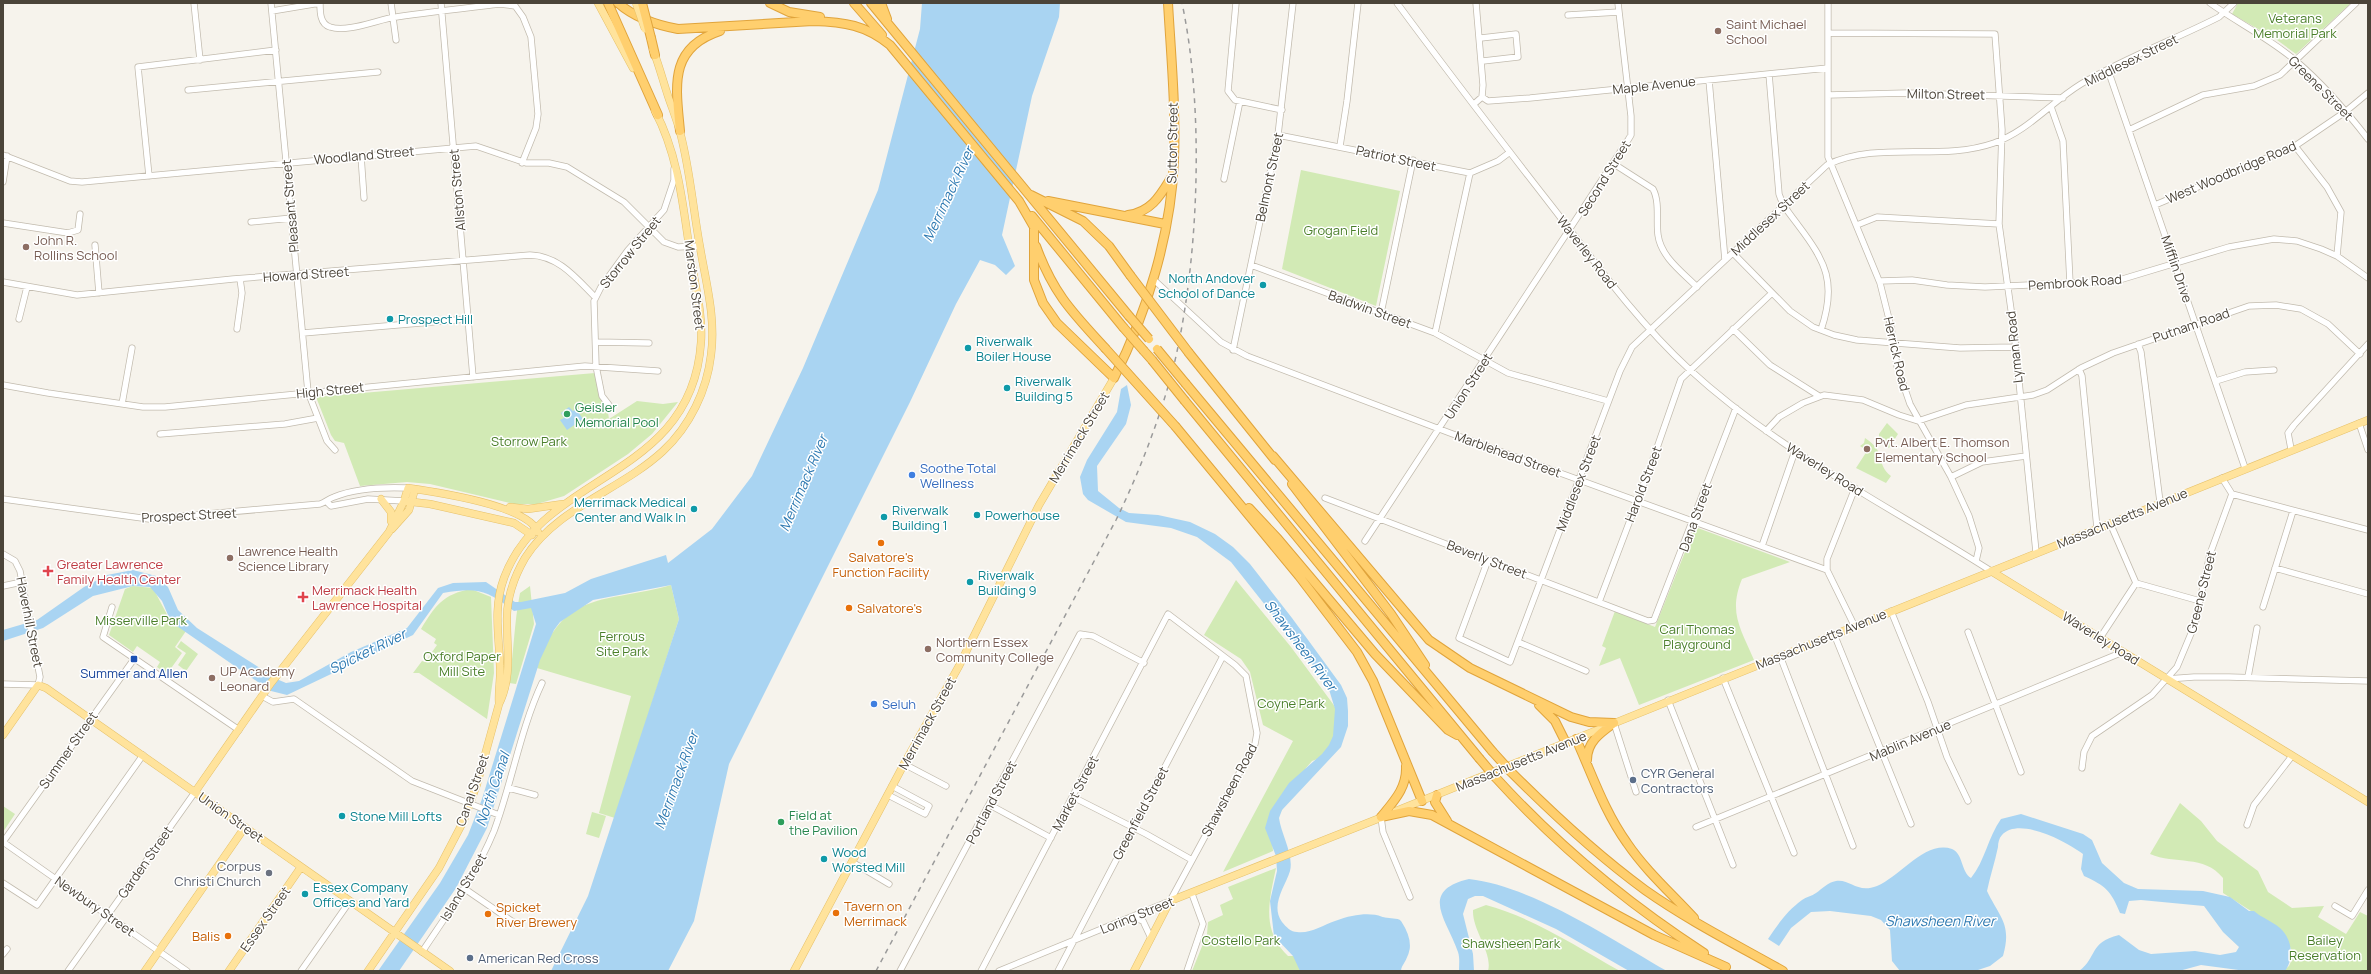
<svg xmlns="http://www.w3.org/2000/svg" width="2371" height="974" viewBox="0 0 2371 974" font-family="Manrope,sans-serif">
<rect width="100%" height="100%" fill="#f6f3ec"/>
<path fill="#d2eab5" d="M2238,3H2351L2296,54L2277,40L2232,14Z
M1301,170L1400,191L1376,306L1282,269Z
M595,373L600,398L607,406L609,419L637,401L663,404L678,402L652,434L628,454L564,496L537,504H514L430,484L407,482L360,486L344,443L335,441L331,435L316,397Z
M1887,423L1898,434L1889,448L1879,441V434Z
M1865,438C1888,453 1875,464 1891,476L1886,483L1856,468L1867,451L1860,446L1864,443Z
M1695,527L1790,562L1742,579C1728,613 1741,629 1754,660L1639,705L1620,658L1599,666L1606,648L1602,646L1615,611L1655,627Z
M1236,580L1291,647L1333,704L1336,709L1337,740L1320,758L1312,761L1306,768L1271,829L1273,851L1223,872L1293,741L1263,725L1250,672L1241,659L1204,635Z
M671,585L679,619L615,818L599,813L631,696L537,668C562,588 606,604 671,585Z
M133,586L153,588L171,622L186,631L175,647L182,653L167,674L157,667L160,662L137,646L133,652L109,635L125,589Z
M530,586L534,624L516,684L509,683C514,652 514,623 520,593Z
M471,589L491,597L494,673L487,719L419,673H413L422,661L425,662L437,645L434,643L436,639L421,629C435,606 443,594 471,589Z
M181,641L198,654L186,671L178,665L186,653L177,647Z
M2180,803L2201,821L2217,841L2258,871L2268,892L2292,908L2324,906L2318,917L2346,934L2360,912L2368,916V971H2283L2289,966L2294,955L2282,931L2223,893V878C2204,854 2175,865 2150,854Z
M3,806L15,814L3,832Z
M592,812L606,816L599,838L586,834Z
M1276,868C1269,901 1261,930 1288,956H1300L1386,971H1192L1207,934L1208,922L1223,915L1220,905L1233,899L1228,887Z
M1486,905C1534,918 1577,947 1620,971H1488C1493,953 1472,930 1473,910Z"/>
<path fill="#a9d4f2" d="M922,3H1060L1059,17L1032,96L1002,235L1015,266L1006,275L995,265L980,260L956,304L910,402L729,764L694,921L668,971H551L588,896L679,619L671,585L593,600L560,622L554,630L540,660L487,828L456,888L399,971H378L440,883L468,835L482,799L536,624L531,608L514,611C486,590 478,587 443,593L413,635L287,695L271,691L171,622L162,601L150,587L133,586L93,596L43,628L3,641V630L37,620L84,587L107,575L133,570L156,576L168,587L178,610L197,628L279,680L286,683L299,681L351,652L407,628L438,588L453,583L486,582L515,602H521L565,593L591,579L666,555L668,563L712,529L752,476L803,368L878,190L920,29Z
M1127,385L1131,405L1126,424L1097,466L1098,491L1119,508L1129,513L1158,515L1190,522L1215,534L1233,547L1250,564L1292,618L1341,685L1347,698L1348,711V726L1341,747L1282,810L1279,818C1281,834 1294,855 1290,871C1285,887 1270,905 1282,922C1286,927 1291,932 1297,932C1310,934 1323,925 1335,921C1381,904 1410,919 1401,971H1300L1293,956L1274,936L1270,901L1277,871L1276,856L1265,828L1270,811L1289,783L1322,754L1329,745L1333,736L1335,709L1327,683L1231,562L1197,537L1171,528L1126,522L1088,500L1083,494L1080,477L1087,460L1117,412L1121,389Z
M569,407L573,411L576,409L583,419L567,430L560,420L564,418L561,413Z
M2021,814L2083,834L2092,840L2102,863L2124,883L2138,889L2203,891L2230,897L2249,911H2254C2262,918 2272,921 2280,928C2293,940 2294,959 2285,971H2246L2201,965L2179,971H2079C2098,957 2088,943 2119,935L2139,950L2151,954L2195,951L2220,955L2236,952L2239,947L2223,932L2204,906L2141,900L2129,901L2125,914L2120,913C2111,891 2106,886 2084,876L2081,869L2083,854C2067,842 2019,816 2002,835C1999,838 1998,843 1998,847C1995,862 1990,876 1987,891C2000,918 2012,924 2003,956L1990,966L1975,971H1900L1892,961L1890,930L1881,920L1871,916L1830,911L1811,912L1791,928L1779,946L1768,939C1778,924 1787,911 1802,900C1806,897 1812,896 1816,893C1822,889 1828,882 1836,881C1851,879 1857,894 1877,886C1900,877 1925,840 1952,849C1963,853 1961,872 1971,878C1985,861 1988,837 2001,819Z
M1469,879C1532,886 1611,939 1667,971H1629L1556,929L1483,896H1475L1468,899L1463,914L1473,954L1474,971H1459C1459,965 1460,958 1458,952C1447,920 1418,891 1469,879Z"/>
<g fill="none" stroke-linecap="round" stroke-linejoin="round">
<path stroke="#a9d4f2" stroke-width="10" d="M1380,922L1397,924C1410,944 1406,953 1393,971"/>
<g stroke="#c2bbae" stroke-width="7">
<path id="minor" d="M194,3L200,60
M271,3L308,392L327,441L335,450
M320,3C320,12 320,24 330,27C348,33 379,19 396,17C431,12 466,8 500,4L515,6
M391,3L396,40
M441,3L473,377
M513,3L523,17L531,37L538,114L536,128L522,163
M1236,3L1228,91L1235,100L1282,110
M1397,3C1448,72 1501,141 1554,209C1597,265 1637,321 1689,369C1778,451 1889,506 1991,571
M1828,3V157L1880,283L1891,327L1897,366L1910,404L1951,477L1969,516L1979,548L1976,561
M2210,3C2238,23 2269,38 2296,61C2322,83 2347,112 2368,139
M272,11L320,3
M1568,15L1619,12
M1829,33L1995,34L2002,130L1999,224L2014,331L2036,552
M1481,38L1516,34L1518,57L1483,61
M2108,70L2245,468
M1769,74L1779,194C1783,207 1790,214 1798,225C1826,262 1837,283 1821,330
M1709,80L1725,260
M188,90L378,72
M1828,95L1907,93L2063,98
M1482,97L1488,101L1530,98L1828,68
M1474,104L1482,97L1483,85L1476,3
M2051,107L2063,141L2070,283
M2129,130L2203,95L2254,86L2280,75L2356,3
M1278,135L1470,173L1498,161L1510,152
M1340,146L1347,101L1358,3
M2295,146L2327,187L2341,212L2337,256
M3,155L70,181L82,182L476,146L526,163H549L567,167L624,202L664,242L678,247L699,246
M361,156L364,198
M1614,164L1653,189C1660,202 1656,221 1658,235C1661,257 1682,272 1697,287
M149,176L138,67L276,50
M1224,179L1240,101
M3,182L7,156
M2155,205L2295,146L2345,112L2368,93
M251,222L292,218
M3,223L68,233L78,230L80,214
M1857,225L1877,217L1999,224
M95,245L99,293
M1733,253L1790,311L1813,327L1834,335L1857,340L1960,348L2015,347
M1251,265L1435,333L1508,373L1608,401
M1153,279L1221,342L1247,356L1450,433L1827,570L1854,625
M1880,281L1912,280L1947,285L1985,287L2116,281L2229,247L2274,239L2297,241L2321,249L2337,256L2368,278
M3,282L77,295L233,279L530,255C559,256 576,278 595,297
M1381,313L1413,160
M19,319L27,287
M237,329L242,293L240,279
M1733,329L1770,365L1819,396
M303,333L468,319
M1435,333L1470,173
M596,342L649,343
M2138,344L2141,352L2160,502
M1233,350L1278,135L1293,3
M2079,369L2082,376L2097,528
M2216,381L2245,372L2274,370
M3,385L48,393L143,407H165L585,366L658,371
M122,404L132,348
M609,405L602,396L596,366L594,301L601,287L628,250L664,210L674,180V169
M2359,423L2368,450
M1766,431L1779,417L1803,403L1824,395L1863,400L1899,415L1918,421L1966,405L2033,395L2047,390L2081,368L2113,353L2249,306L2276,305L2301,309L2328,324L2360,354
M160,434L285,424L318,418
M2291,449L2288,433L2294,425L2368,344
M1951,477L1982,462L2026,456
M2222,478L2232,494
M2232,494L2368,530
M1325,498L1648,621L1654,620L1736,408
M3,499L149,519L320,504C326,502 328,499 334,497C356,488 384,487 408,488
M327,502L331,506L368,499L404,501
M2110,523L2136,583L2200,601
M1365,541L1628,140L1631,135V116L1618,3
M1762,546L1795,451
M3,554L15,561L20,571L40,677L38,685L3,684
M1488,560L1459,638L1510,662L1620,371L1632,347L1827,165C1879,140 1940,162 1994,143C2028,131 2050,103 2081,84C2124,58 2174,40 2219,17L2234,3
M2275,568L2368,594
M1827,570V559L1855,488
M3,586L22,582
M1599,602L1651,465L1681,379L1772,293
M112,607L103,637L239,730
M2263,607L2293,511
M1891,611L1928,702L1947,757L1968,801
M1968,632L2021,772
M1834,634L1911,824
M2100,638L2136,583
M1518,642L1586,671
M1780,656L1853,846
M2248,677L2257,628
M1723,678L1794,853
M2167,679L2194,677H2229L2368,681
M262,696L273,702L294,699L412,781L499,815
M1668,700L1733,865
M1614,723L1636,792
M904,764L946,786
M2082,768L2084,752L2092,736L2152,695L2177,667L2195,624L2210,554L2232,494
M509,788L535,795
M888,795L925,814L929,806L892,786
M1073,797L1146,834L1192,860
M990,805L1051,838
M1381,817L1383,832L1410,897
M2247,825L2254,805L2292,756
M1696,827L2123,652
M3,842L134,659
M3,842L187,971
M852,862L889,884
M3,883L37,905L143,755
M465,889L516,924
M2335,906L2352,916L2368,890
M1132,917L1143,921L1151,938
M422,952C448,913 476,875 494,831C512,783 520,730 542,683
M3,954L7,949
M68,971L195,792
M301,971L350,901
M900,971L1080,634L1093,636L1144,663
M981,971L1168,614L1235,665L1246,676L1257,733L1255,744L1170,901L999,971
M1058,971L1223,656
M1187,971L1203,924L1192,894"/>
</g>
<g stroke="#e6c16a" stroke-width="8">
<path id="major" d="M598,3L633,68
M381,499L391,512V521
M404,501L430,504L514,523L532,535
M510,507L528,509L563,504
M392,529L409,510L415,489
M1991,571L2368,802
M499,703C498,691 501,678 500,666C499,635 493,608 504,578C543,471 692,480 701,342C703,311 694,283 690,253C683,205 678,154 655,111
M3,735L38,685L46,688L450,971
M195,792L271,683L389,532L404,501L408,488C436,492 527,505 538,532
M1396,811L2368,420
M145,971L245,827
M229,971L301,867
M368,971L439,868L463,822L477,784L499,704C512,678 507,651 507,623C506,601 514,577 525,558C556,508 621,490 663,451C690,426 707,390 711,355C716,318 706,283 700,247C693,209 690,169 680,132C677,120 672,108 668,96C663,81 659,65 653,50
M794,971L904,764L959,666L1039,505L1114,378
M1134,971L1170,901L1385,816"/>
</g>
<g stroke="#e0a43c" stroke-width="10">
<path id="highway" d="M608,3L658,115
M618,3C635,18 656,25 678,29L813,21C844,22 866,25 890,45L1019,201L1034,227V280L1043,303L1057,323L1114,378C1147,312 1171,235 1174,160C1176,108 1171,55 1168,3
M770,3L789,12L820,17
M854,3L882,35
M871,3L1129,316
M881,3L887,19
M651,38L655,55
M680,131C676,87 668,48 720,31
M1031,195L1083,221L1109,246L1130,275
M1048,201L1165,224
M1128,215C1151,212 1160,196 1171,178
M1032,216L1123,327
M1036,246C1053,293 1072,312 1105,348
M1144,351L1152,360
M1189,353L1275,460
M1186,384L1492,751
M1185,401L1479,758
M1176,427L1299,576L1357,652L1373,681L1422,801
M1273,456L1429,640L1470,668L1571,717L1589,722L1614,723
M1292,484L1391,614L1425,665
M1249,508L1278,539L1375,654L1448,730L1457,735
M1539,705L1555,721L1566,743
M1576,739C1592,774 1604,811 1627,843C1646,871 1671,893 1694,918
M1587,760C1587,742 1600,733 1614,723
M1511,772C1553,814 1597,855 1645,890C1689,921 1737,945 1783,971
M1496,778C1558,846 1627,903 1704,953
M1437,795L1435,802L1447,821
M1381,817L1409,811L1432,815L1654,935L1726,967
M1381,817C1394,801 1407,788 1406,766"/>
</g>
<use href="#minor" stroke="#fff" stroke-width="5.5"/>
<use href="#major" stroke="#ffe39c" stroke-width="7"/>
<use href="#highway" stroke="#ffcf6e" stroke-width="8"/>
<path stroke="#9a9a9a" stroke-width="1.5" stroke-dasharray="5 5" stroke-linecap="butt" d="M876,971L1116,520C1139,473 1158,423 1172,373C1199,266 1205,111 1182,3"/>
<g stroke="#e6c16a" stroke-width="8" stroke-linecap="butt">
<path id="major-bridge" d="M636,3L645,29"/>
</g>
<g stroke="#e0a43c" stroke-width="10" stroke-linecap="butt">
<path id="highway-bridge" d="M642,3L651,38
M1130,275L1189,353
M1129,316L1149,339
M1123,327L1144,351
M1105,348L1176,427
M1157,349L1186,384
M1152,360L1185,401
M1492,751L1511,772
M1479,758L1496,778"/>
</g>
<use href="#major-bridge" stroke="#ffe39c" stroke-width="7"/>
<use href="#highway-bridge" stroke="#ffcf6e" stroke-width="8"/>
</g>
<g fill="#8d6e63" stroke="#fff" stroke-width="1.5">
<circle cx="1718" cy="31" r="4"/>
<circle cx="26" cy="247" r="4"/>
<circle cx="1867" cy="449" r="4"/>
<circle cx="230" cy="558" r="4"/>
<circle cx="928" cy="649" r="4"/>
<circle cx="212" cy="678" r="4"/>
</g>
<g fill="#0f9aa8" stroke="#fff" stroke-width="1.5">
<circle cx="1263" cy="285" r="4"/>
<circle cx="390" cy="319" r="4"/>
<circle cx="968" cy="348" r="4"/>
<circle cx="1007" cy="388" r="4"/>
<circle cx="694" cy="509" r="4"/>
<circle cx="977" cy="515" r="4"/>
<circle cx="884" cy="517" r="4"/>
<circle cx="970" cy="582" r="4"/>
<circle cx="342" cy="816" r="4"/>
<circle cx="824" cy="859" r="4"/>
<circle cx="305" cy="894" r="4"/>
</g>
<g fill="#2e9e5b" stroke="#fff" stroke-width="1.5">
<circle cx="567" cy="414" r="4"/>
<circle cx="781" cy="822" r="4"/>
</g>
<g fill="#3f7fe0" stroke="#fff" stroke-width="1.5">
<circle cx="912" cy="475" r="4"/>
<circle cx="874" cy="704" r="4"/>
</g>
<g fill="#e8710a" stroke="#fff" stroke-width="1.5">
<circle cx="881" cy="543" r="4"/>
<circle cx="849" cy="608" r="4"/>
<circle cx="836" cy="913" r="4"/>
<circle cx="488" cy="914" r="4"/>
<circle cx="228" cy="936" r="4"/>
</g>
<g fill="#e0444e" stroke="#fff" stroke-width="1.5">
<path d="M46 565h4v4h4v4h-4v4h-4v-4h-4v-4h4z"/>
<path d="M301 591h4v4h4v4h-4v4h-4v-4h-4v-4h4z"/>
</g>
<rect fill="#1a4fb4" stroke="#fff" stroke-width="1.5" x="130" y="655" width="8" height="8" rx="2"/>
<g fill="#5c6f8a" stroke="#fff" stroke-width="1.5">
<circle cx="1633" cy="780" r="4"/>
<circle cx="470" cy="958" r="4"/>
</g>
<circle fill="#6b7280" stroke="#fff" stroke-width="1.5" cx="269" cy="873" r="4"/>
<g text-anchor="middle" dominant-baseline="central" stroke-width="3" stroke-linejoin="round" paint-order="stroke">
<g font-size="13" fill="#4a7f2a" stroke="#fff">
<text x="2295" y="18">Veterans<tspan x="2295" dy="15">Memorial Park</tspan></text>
<text x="1341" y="230">Grogan Field</text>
<text x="529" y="441">Storrow Park</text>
<text x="141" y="620">Misserville Park</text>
<text x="1697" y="629">Carl Thomas<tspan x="1697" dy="15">Playground</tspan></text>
<text x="622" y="636">Ferrous<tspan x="622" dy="15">Site Park</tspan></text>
<text x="462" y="656">Oxford Paper<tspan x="462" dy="15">Mill Site</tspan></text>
<text x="1291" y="703">Coyne Park</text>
<text x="1241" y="940">Costello Park</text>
<text x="2325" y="940">Bailey<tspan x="2325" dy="15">Reservation</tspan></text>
<text x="1511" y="943">Shawsheen Park</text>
</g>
<g font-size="13" fill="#785e54" stroke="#fff" text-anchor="start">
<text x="1726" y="24">Saint Michael<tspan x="1726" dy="15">School</tspan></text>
<text x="34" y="240">John R.<tspan x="34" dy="15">Rollins School</tspan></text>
<text x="1875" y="442">Pvt. Albert E. Thomson<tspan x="1875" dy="15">Elementary School</tspan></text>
<text x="238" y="551">Lawrence Health<tspan x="238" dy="15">Science Library</tspan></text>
<text x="936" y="642">Northern Essex<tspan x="936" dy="15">Community College</tspan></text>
<text x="220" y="671">UP Academy<tspan x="220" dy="15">Leonard</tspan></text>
</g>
<g font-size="13" fill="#4b4439" stroke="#fff">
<text transform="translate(2131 60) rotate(-26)">Middlesex Street</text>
<text transform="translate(1654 85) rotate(-6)">Maple Avenue</text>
<text transform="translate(2321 88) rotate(45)">Greene Street</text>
<text transform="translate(1946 94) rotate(1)">Milton Street</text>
<text transform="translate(1172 143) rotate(-89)">Sutton Street</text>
<text transform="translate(364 155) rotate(-5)">Woodland Street</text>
<text transform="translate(1396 158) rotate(12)">Patriot Street</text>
<text transform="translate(2231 172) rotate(-23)">West Woodbridge Road</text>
<text transform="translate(1269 177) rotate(-78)">Belmont Street</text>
<text transform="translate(1604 178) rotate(-58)">Second Street</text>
<text transform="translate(457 190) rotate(-95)">Allston Street</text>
<text transform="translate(290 206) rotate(-95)">Pleasant Street</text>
<text transform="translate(1770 218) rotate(-43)">Middlesex Street</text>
<text transform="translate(630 252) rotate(-51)">Storrow Street</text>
<text transform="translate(1587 252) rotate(52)">Waverley Road</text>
<text transform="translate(2177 269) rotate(71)">Mifflin Drive</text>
<text transform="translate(306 274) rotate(-4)">Howard Street</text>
<text transform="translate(2075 282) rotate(-4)">Pembrook Road</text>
<text transform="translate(695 285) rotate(83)">Marston Street</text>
<text transform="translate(1370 309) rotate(20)">Baldwin Street</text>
<text transform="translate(2191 325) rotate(-19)">Putnam Road</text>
<text transform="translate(2014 347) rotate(-96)">Lyman Road</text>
<text transform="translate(1897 354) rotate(77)">Herrick Road</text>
<text transform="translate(1468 386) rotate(-57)">Union Street</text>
<text transform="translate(330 390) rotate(-6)">High Street</text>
<text transform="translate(1079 437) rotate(-59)">Merrimack Street</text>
<text transform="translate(1508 454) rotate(20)">Marblehead Street</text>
<text transform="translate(1825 469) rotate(32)">Waverley Road</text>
<text transform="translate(1578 483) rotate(-69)">Middlesex Street</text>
<text transform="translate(1643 484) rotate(-69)">Harold Street</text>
<text transform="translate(189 515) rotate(-3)">Prospect Street</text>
<text transform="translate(1695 517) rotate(-70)">Dana Street</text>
<text transform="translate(2122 518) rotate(-22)">Massachusetts Avenue</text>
<text transform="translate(1487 559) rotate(21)">Beverly Street</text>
<text transform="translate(2201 592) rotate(-76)">Greene Street</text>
<text transform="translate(30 622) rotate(79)">Haverhill Street</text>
<text transform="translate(2101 638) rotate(32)">Waverley Road</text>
<text transform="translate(1821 639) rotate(-22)">Massachusetts Avenue</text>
<text transform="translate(927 723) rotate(-61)">Merrimack Street</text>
<text transform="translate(1910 740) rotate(-23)">Mablin Avenue</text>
<text transform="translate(68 750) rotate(-55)">Summer Street</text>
<text transform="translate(1521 761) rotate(-22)">Massachusetts Avenue</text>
<text transform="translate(472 790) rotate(-71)">Canal Street</text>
<text transform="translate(1229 790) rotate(-62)">Shawsheen Road</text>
<text transform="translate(1075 793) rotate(-62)">Market Street</text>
<text transform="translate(991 802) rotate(-62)">Portland Street</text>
<text transform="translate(1140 813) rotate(-62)">Greenfield Street</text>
<text transform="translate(231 817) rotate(35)">Union Street</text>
<text transform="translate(145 862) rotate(-55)">Garden Street</text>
<text transform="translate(463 887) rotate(-59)">Island Street</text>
<text transform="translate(95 906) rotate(35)">Newbury Street</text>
<text transform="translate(1137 915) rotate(-22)">Loring Street</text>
<text transform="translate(265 919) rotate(-55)">Essex Street</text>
</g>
<g font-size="13" fill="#0d838f" stroke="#fff" text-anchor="start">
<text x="1255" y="278" text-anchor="end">North Andover<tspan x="1255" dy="15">School of Dance</tspan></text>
<text x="398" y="319">Prospect Hill</text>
<text x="976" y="341">Riverwalk<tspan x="976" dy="15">Boiler House</tspan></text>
<text x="1015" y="381">Riverwalk<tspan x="1015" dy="15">Building 5</tspan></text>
<text x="686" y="502" text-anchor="end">Merrimack Medical<tspan x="686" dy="15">Center and Walk In</tspan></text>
<text x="892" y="510">Riverwalk<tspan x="892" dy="15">Building 1</tspan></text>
<text x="985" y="515">Powerhouse</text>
<text x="978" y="575">Riverwalk<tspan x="978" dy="15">Building 9</tspan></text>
<text x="350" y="816">Stone Mill Lofts</text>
<text x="832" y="852">Wood<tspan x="832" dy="15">Worsted Mill</tspan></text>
<text x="313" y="887">Essex Company<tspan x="313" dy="15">Offices and Yard</tspan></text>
</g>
<g font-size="13" fill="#27864d" stroke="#fff" text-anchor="start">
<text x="575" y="407">Geisler<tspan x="575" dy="15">Memorial Pool</tspan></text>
<text x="789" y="815">Field at<tspan x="789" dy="15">the Pavilion</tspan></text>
</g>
<g font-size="13" fill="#366cbe" stroke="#fff" text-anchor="start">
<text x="920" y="468">Soothe Total<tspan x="920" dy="15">Wellness</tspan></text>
<text x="882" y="704">Seluh</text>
</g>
<g font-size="13" fill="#c56008" stroke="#fff" text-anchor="start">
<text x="881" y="557" text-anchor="middle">Salvatore's<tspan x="881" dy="15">Function Facility</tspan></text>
<text x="857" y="608">Salvatore's</text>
<text x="844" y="906">Tavern on<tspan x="844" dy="15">Merrimack</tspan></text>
<text x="496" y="907">Spicket<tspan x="496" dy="15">River Brewery</tspan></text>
<text x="220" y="936" text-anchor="end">Balis</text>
</g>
<g font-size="13" fill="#be3a42" stroke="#fff" text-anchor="start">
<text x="57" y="564">Greater Lawrence<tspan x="57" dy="15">Family Health Center</tspan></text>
<text x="312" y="590">Merrimack Health<tspan x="312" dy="15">Lawrence Hospital</tspan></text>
</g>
<g font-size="13" fill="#164399" stroke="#fff">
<text x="134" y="673">Summer and Allen</text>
</g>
<g font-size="13" fill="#4e5e75" stroke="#fff" text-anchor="start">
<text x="1641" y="773">CYR General<tspan x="1641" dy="15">Contractors</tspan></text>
<text x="478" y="958">American Red Cross</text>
</g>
<g font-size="13" fill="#5b616d" stroke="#fff" text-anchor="end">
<text x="261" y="866">Corpus<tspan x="261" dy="15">Christi Church</tspan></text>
</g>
<g font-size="14" font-style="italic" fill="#2e7ab2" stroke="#fff">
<text transform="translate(948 194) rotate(-65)">Merrimack River</text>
<text transform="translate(803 483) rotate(-67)">Merrimack River</text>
<text transform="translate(1301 645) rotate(53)">Shawsheen River</text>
<text transform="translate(367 651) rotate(-26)">Spicket River</text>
<text transform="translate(676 780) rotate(-70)">Merrimack River</text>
<text transform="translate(492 789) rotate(-71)">North Canal</text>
<text x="1940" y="920">Shawsheen River</text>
</g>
</g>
<rect width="2371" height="974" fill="none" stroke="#4b4439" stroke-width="8"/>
</svg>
